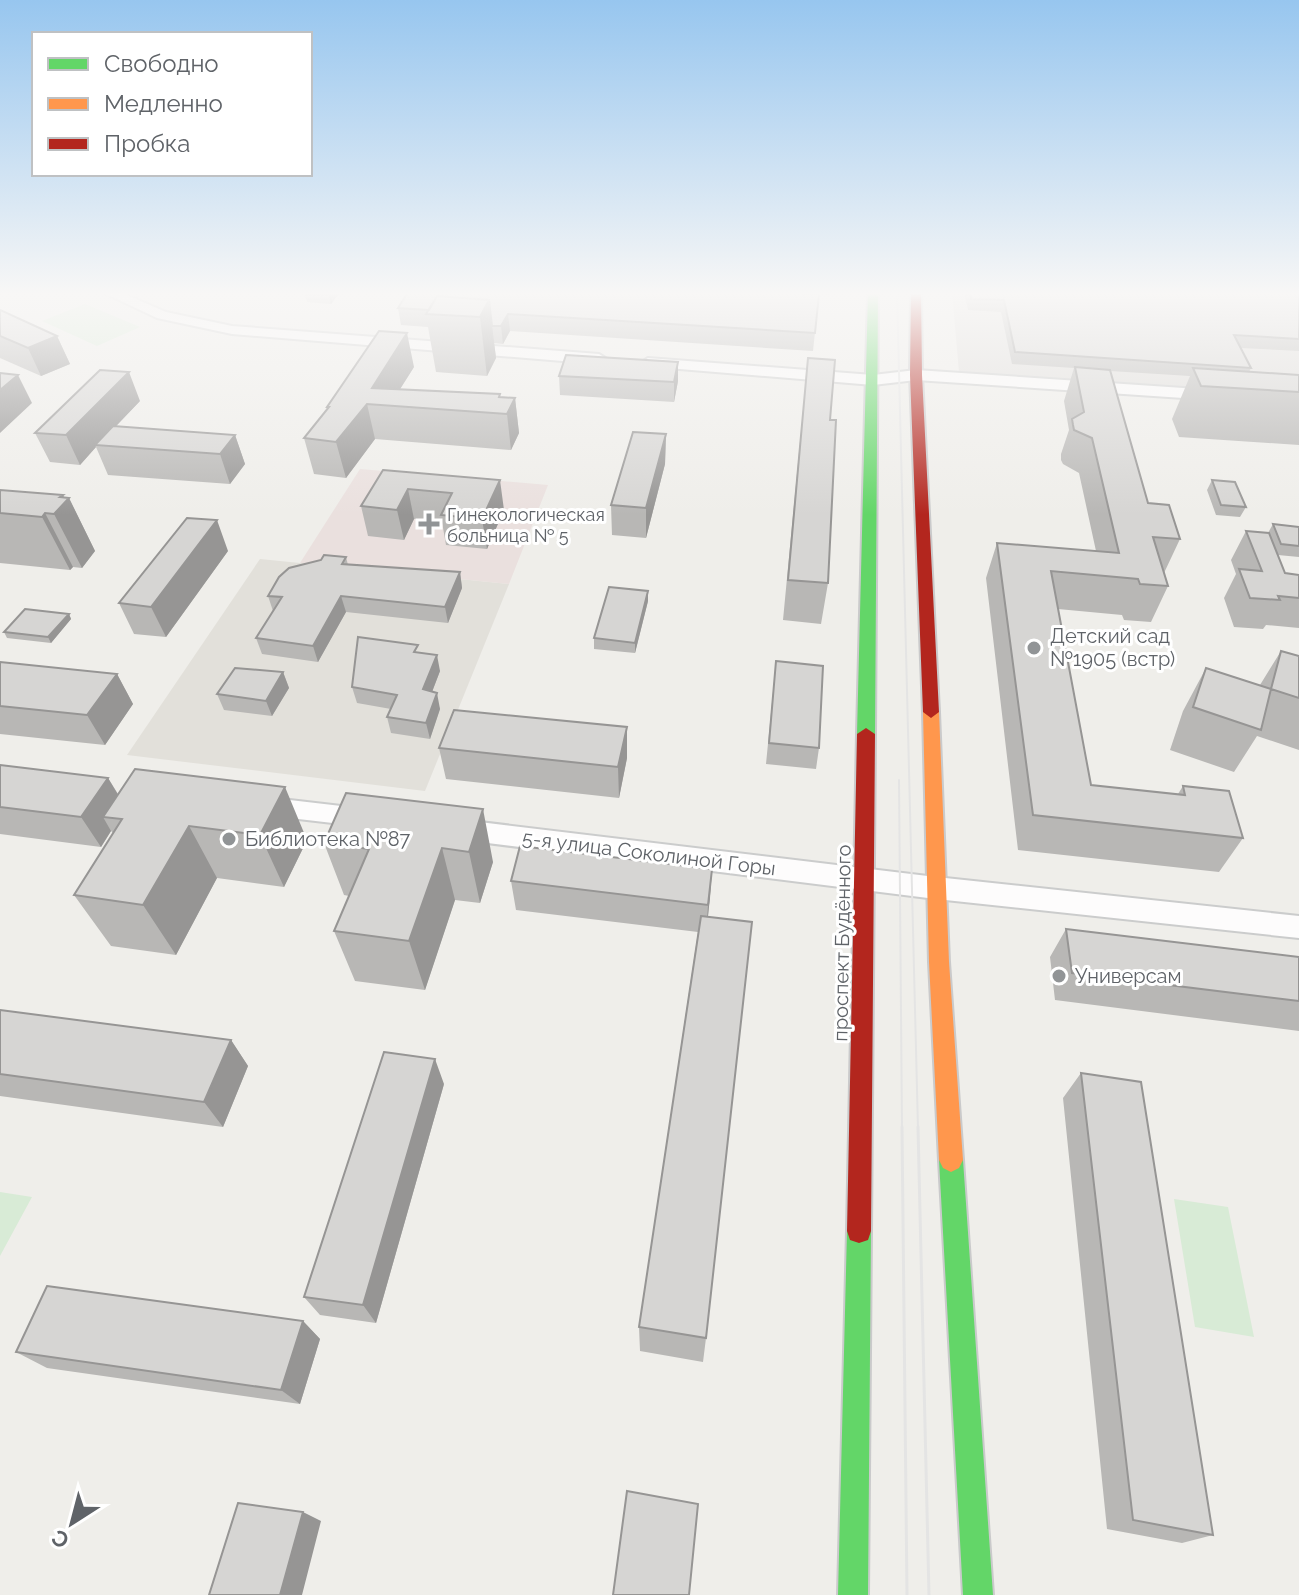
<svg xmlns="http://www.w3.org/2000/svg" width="1299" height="1595" viewBox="0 0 1299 1595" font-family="Raleway,sans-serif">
<rect width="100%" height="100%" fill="#efeeea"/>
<path fill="#dfddda" d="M952,292H1299V395L959,372Z"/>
<path fill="#e2e0da" d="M260,559L509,584L425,791L127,755Z"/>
<path fill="#eae0de" d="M360,469L548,485L509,584L300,563Z"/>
<path fill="#d8ebd6" d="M85,304L140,327L97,346L42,321Z
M0,1192L32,1197L0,1256Z
M1174,1199L1228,1207L1254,1337L1195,1327Z"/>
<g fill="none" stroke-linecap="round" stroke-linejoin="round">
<g stroke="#cbcccc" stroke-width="4">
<path id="street" d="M102,292H120L166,312L232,326L599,354L607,359L599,364L232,334L157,318Z
M648,358L873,375L916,370L1213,390L1221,395L1213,400L916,380L873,385L643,366L640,363Z
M264,797L367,809L376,811L379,818L376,825L367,827L264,815L255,812L252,806L255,800Z
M455,819L936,877L1299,916V938L936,899L455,839L446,836L443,829L446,822Z"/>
</g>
<g stroke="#cacacb" stroke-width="4">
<path id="fast" d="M868,292H878L875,734L866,740L857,734Z
M951,1148L959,1152L963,1160L993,1595H963L939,1160L943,1152Z
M859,1219L868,1222L871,1231L868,1595H838L847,1231L850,1222Z"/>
</g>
<g stroke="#cacacb" stroke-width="4">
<path id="slow" d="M931,706L939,712L949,962L963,1160L959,1168L951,1172L943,1168L939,1160L929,962L923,712Z"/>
</g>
<g stroke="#cacacb" stroke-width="4">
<path id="jam" d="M911,292H921L922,375L939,712L931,718L923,712L910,375Z
M866,728L875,734L871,1231L868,1240L859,1243L850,1240L847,1231L857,734Z"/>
</g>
<use href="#street" fill="#fdfcfc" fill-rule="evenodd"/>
<use href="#fast" fill="#63d668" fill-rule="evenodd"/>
<use href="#slow" fill="#ff974d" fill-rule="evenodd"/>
<use href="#jam" fill="#b3261e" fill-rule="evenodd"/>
<path stroke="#e4e4e4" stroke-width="2" d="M897,292L918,1129
M899,780L902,1129"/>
<path stroke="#e4e4e4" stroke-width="3" d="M902,1127L907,1595
M918,1127L929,1595"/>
</g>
<path fill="#b8b7b5" d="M304,292H340L331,304L307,302Z
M805,292H830L829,295L819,294L813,351L510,331L503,344L494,343L496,358L487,376L436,372L428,327L401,325L398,308L805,293Z
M964,292H1299V351L1241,348L1251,368L1249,372L1299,375V445L1179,437L1172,419L1190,376L1110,371L1148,503L1180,539L1164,573L1168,586L1151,622L1124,620L1122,615L1058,609L1091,785L1178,794L1183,786L1243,838L1219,872L1018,850L986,578L997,543L1096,551L1079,473L1063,464L1061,460V454L1069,430L1064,401L1074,368L1012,364L1001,312L968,310Z
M0,310L57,336L70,364L41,376L0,358Z
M808,358L830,420L828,583L821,624L783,620Z
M414,367L400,389L500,394V397L515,398L519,433L511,450L375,439L346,478L314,474L304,438L327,410V407Z
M559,376L678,381L674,402L560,395Z
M140,401L116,426L235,435L245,464L230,484L108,475L96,447L80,465L50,462L35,433Z
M666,434L665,464L646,538L612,535L611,505Z
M383,470L504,510L487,549L446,545L442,522L414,519L404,540L368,536L361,506Z
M1212,480L1246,507L1240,517L1216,515L1207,490Z
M0,490L69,498L95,551L82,568L73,567L70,570L0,563Z
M1273,524L1299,527V557L1278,555L1285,573L1299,575V628L1266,625L1263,629L1234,627L1224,598L1236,574L1231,560L1246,531L1268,533Z
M228,551L166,637L134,634L119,603Z
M346,557L348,565L460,572L462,588L448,623L346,612L318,662L262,654L256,638L273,611L268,596Z
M648,601L635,653L594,649V638Z
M69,614L71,619L51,643L7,638L4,632Z
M1281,651L1299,656V750L1257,736L1234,772L1170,750L1183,711L1206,668L1260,685Z
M420,653L440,671L432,692L440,709L430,739L391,733L387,717L391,709L357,703L352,687Z
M776,661L819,748L816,769L766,764Z
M0,662L117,674L133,704L105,745L0,734Z
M283,672L289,688L272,716L224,710L217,694Z
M439,748L627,758L619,798L446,779Z
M0,765L108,778L118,794L307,840L284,887L217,878L176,955L111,946L74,895L113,833L111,831L101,847L0,834Z
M346,793L493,862L480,903L455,900L425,990L355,981L334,931L349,896L344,895L324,843Z
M712,869L708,917L706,1338L703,1362L640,1351L639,1327L698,932L516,910L511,881Z
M1066,929L1299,957V1031L1055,1000L1050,957Z
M0,1010L231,1040L248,1066L223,1127L0,1096Z
M1081,1073L1213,1535L1182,1543L1107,1529L1063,1098Z
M444,1084L376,1323L320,1315L304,1297Z
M303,1321L320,1339L300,1404L47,1368L16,1352Z"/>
<path fill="#969594" d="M328,292H340L331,304Z
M489,300L496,358L487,376L480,317Z
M508,314L510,331L503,344L501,326Z
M407,333L414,367L390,405L372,388Z
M57,336L70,364L41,376L28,348Z
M678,362V381L674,402V382Z
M129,372L140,401L98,445H95L96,447L80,465L66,435Z
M18,375L32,403L0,433V390Z
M515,398L519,433L511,450L507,414Z
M367,404L375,439L346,478L336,442Z
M666,434L665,464L646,538V508Z
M235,435L245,464L230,484L220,454Z
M500,480L504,510L487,549L482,519Z
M408,489L414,519L404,540L397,510Z
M63,495L66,501L69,498L95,551L82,568L54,514L60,497Z
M45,513L73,567L70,570L42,517Z
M217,520L228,551L166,637L151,607Z
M460,572L462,588L448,623L445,607Z
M648,591V601L635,653V643Z
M341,596L346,612L318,662L313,646Z
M69,614L71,619L51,643L48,637Z
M437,655L440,671L427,705L423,689Z
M283,672L289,688L272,716L266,701Z
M117,674L133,704L105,745L87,715Z
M437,693L440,709L430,739L426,723Z
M627,727V758L619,798L618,767Z
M108,778L126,808L103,817L111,831L101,847L81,817Z
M285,787L307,840L284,887L260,835Z
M483,809L493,862L480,903L469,852Z
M189,826L217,878L176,955L143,905Z
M442,848L455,900L425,990L409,941Z
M712,869L710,898L706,933L708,905Z
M231,1040L248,1066L223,1127L204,1102Z
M435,1059L444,1084L376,1323L363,1305Z
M303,1321L320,1339L300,1404L281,1390Z
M303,1512L321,1521L302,1595H280Z"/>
<path fill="#d6d5d3" stroke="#969594" stroke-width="2" d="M408,292H782L819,294L815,333L508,314L501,326H492L489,300L437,296L429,310L398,308Z
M970,292H1299V339L1234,335L1251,368L1015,352L1004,300L971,299Z
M437,296L489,300L480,317L426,314Z
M0,310L57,336L28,348L0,336Z
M379,331L407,333L372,388L500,394L499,397L515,398L507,414L367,404L336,442L304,438L329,407H327Z
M566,355L678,362L674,382L559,376Z
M808,358L835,360L830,420H836L828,583L788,580Z
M1075,367L1110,370L1148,503L1169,505L1180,539L1153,537L1168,586L1140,584L1138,579L1051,571L1091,785L1185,795L1183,786L1229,791L1243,838L1033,815L997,543L1119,553L1092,438L1074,430L1073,425L1072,419L1084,412Z
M1193,368L1299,375V392L1201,386Z
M100,370L129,372L66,435L35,433Z
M0,373L18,375L0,390Z
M113,426L235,435L220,454L95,445Z
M633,432L666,434L646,508L611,505Z
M383,470L500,480L482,519L441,515L452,493L408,489L397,510L361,506Z
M1212,480L1235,482L1246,507L1221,505Z
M0,490L63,495L60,497L69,498L54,514L45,513L42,517L0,513Z
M187,518L217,520L151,607L119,603Z
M1273,524L1299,527V546L1281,544Z
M1246,531L1269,533L1285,573L1299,575V598L1278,596L1280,600L1250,598L1239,569L1262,571Z
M324,555L346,557L342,564L460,572L445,607L341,596L313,646L256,638L282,597L268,596L279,577L289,568L321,560Z
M609,587L648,591L635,643L594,638Z
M25,609L69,614L48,637L4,632Z
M358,637L418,645L414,652L437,655L423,689L437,693L426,723L387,717L397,695L352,687Z
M1281,651L1299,656V698L1271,689Z
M776,661L823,666L819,748L769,743Z
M0,662L117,674L87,715L0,706Z
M235,668L283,672L266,701L217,694Z
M1206,668L1271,689L1261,730L1193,707Z
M454,710L627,727L618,767L439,748Z
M0,765L108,778L81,817L0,807Z
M135,769L285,787L260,835L189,826L143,905L74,895L122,819L103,817Z
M346,793L483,809L469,852L442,848L409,941L334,931L369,849L324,843Z
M520,846L712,869L708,905L511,881Z
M701,916L752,922L706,1338L639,1327Z
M1066,929L1299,957V1001L1072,973Z
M0,1010L231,1040L204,1102L0,1074Z
M384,1052L435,1059L363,1305L304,1297Z
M1081,1073L1141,1082L1213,1535L1133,1520Z
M47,1286L303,1321L281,1390L16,1352Z
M627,1491L698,1504L689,1595H613Z
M238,1503L303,1512L280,1595H209Z"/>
<linearGradient id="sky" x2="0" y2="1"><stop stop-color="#97c6ef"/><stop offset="0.57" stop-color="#f8f7f6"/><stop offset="1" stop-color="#f8f7f6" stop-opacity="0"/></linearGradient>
<rect width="1299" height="515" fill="url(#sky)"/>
<g fill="#919496" stroke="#fff" stroke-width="3">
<path d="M425 512h8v8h8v8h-8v8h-8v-8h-8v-8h8z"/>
<circle cx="1034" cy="648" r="8"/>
<circle cx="229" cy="839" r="8"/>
<circle cx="1059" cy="976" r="8"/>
</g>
<g text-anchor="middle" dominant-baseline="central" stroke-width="6" stroke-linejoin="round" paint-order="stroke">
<g font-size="18" fill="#5f6368" stroke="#fff" text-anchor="start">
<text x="447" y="514">Гинекологическая<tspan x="447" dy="21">больница № 5</tspan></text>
</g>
<g font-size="20" fill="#5f6368" stroke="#fff" text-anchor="start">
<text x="1050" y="636">Детский сад<tspan x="1050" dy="23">№1905 (встр)</tspan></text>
<text x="245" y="839">Библиотека №87</text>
<text x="1075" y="976">Универсам</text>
</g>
<g font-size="20" fill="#5f6368" stroke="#fff">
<text transform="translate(649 853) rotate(7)">5-я улица Соколиной Горы</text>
<text transform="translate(842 943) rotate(-89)">проспект Будённого</text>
</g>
</g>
<rect x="32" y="32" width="280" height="144" fill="#ffffff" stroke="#bfc1c3" stroke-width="2"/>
<rect x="48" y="58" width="40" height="12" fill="#63d668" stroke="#bfc1c3" stroke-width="2"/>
<text x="104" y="72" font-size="24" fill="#5f6368">Свободно</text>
<rect x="48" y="98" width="40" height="12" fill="#ff974d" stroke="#bfc1c3" stroke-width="2"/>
<text x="104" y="112" font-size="24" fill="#5f6368">Медленно</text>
<rect x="48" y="138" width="40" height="12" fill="#b3261e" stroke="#bfc1c3" stroke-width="2"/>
<text x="104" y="152" font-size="24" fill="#5f6368">Пробка</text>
<g transform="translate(72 1523) rotate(216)" stroke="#ffffff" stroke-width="6" paint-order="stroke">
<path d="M0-6L14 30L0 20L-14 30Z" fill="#5f6368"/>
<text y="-12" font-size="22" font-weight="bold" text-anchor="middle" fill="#5f6368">С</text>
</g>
</svg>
